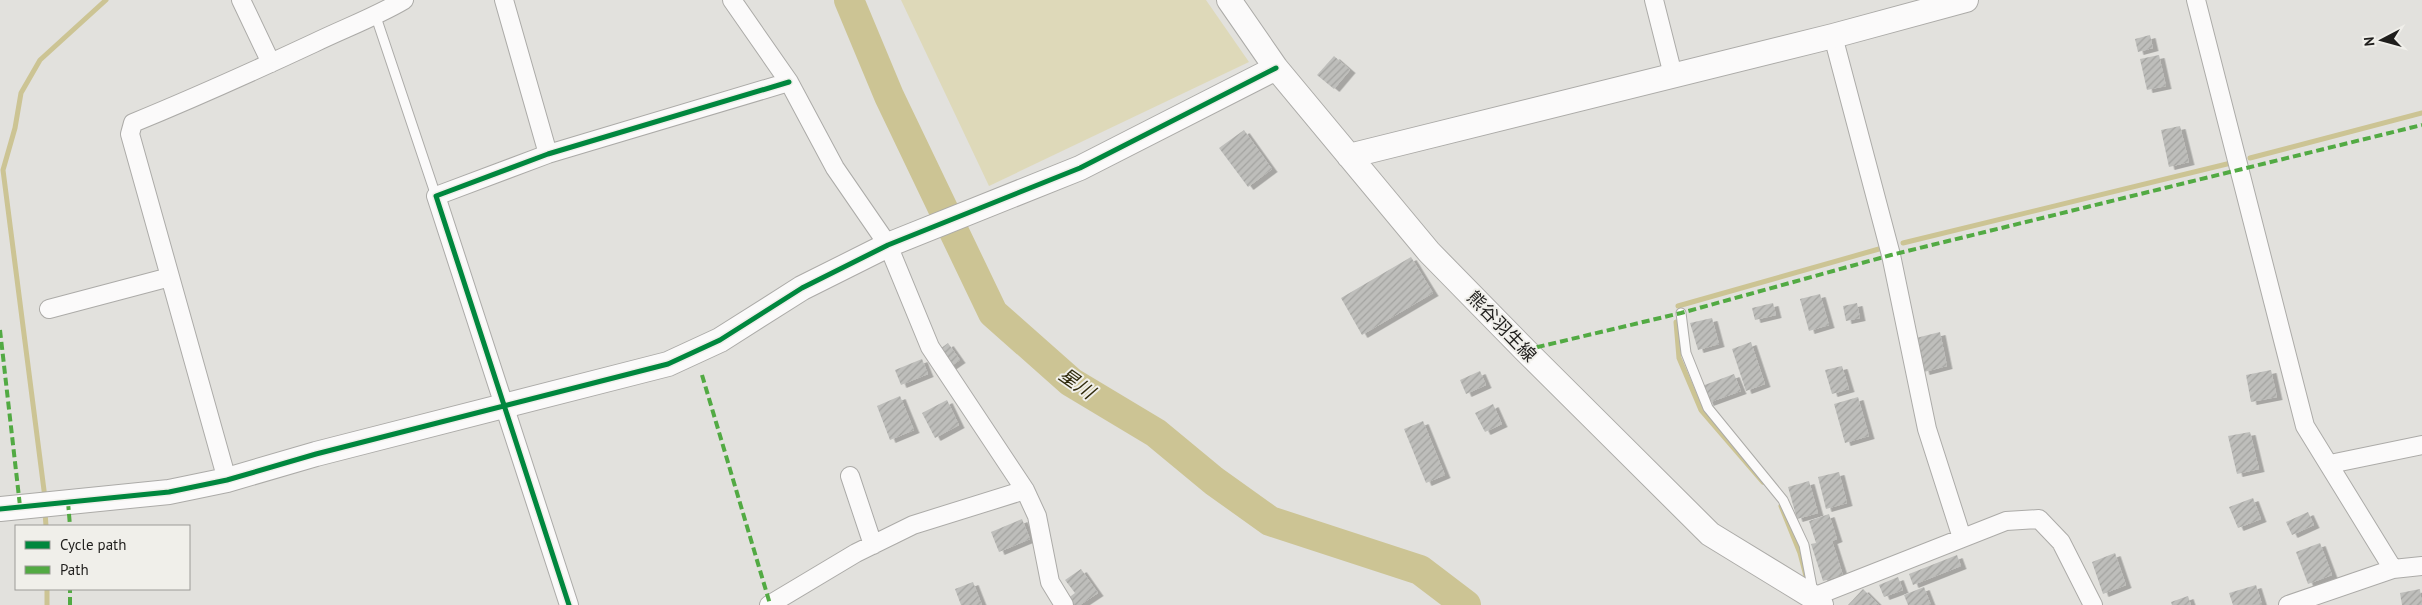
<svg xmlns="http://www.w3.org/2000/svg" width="2422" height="605" viewBox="0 0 2422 605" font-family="'PT Sans','Noto Sans JP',sans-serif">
<defs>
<pattern id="building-hatch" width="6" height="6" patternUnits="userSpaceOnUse" patternTransform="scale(1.25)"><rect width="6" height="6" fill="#bebebb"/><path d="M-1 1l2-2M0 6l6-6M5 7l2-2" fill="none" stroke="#a3a3a0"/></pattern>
<filter id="shadow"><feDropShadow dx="5.5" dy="3" stdDeviation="0" flood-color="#0004"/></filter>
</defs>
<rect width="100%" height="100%" fill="#e2e1dd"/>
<path fill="#ded9b9" d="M901,0H1206L1249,62L989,186Z"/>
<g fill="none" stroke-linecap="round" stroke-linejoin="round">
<path stroke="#ccc494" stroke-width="5" d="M2250,158L2422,113
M1903,243L2231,163
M1678,306L1879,249
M1676,322L1679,358L1701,410L1763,482
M45,498L3,170L15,128L21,93L40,60L106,0
M1781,506L1800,553L1806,576
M45,512L46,526
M47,589V605"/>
<path stroke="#ccc494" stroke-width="30" d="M849,0L889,96L993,313L1071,382L1156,433L1214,481L1270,521L1420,570L1466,605"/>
</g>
<path fill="url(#building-hatch)" filter="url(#shadow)" d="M2150,35L2153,48L2138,52L2135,39Z
M2159,55L2166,86L2147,90L2140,59Z
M1334,56L1350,70L1334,89L1317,75Z
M2180,126L2189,162L2169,167L2161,130Z
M1244,130L1272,169L1248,187L1219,148Z
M1411,257L1433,293L1362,335L1341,298Z
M1820,294L1829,325L1809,331L1800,299Z
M1773,303L1776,315L1755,320L1752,308Z
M1857,303L1860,318L1846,321L1843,306Z
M1712,318L1719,344L1698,350L1690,323Z
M1940,332L1947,366L1924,372L1916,338Z
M1751,342L1765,384L1746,391L1732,349Z
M948,343L960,360L947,369L936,352Z
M922,359L928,374L901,385L895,370Z
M1842,366L1849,389L1832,394L1825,370Z
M2271,370L2277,397L2251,402L2246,375Z
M1480,371L1486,385L1466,394L1460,380Z
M1734,374L1741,391L1708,403L1702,386Z
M900,396L914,430L890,440L877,406Z
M1858,397L1869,436L1845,443L1834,404Z
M947,400L959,425L935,438L922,413Z
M1493,404L1502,424L1485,432L1475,413Z
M1423,421L1445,475L1426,483L1404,429Z
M2250,432L2259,469L2237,474L2228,436Z
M1839,472L1847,503L1826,509L1818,477Z
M1809,481L1818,513L1797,519L1788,487Z
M2253,498L2261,519L2238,528L2229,507Z
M2308,512L2314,525L2292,535L2286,522Z
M1829,514L1837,539L1832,541L1843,575L1823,581L1811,544L1816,543L1809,521Z
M1022,519L1030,539L999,552L991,532Z
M2320,543L2332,575L2308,584L2296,552Z
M2115,553L2126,585L2103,594L2092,562Z
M1957,555L1961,566L1913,585L1909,574Z
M1081,569L1098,593L1080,605H1071L1067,599L1075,593L1065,580Z
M1898,577L1903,590L1884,597L1879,585Z
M973,582L982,605H961L955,589Z
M2256,585L2262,604L2233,605L2229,593Z
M1924,587L1931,605H1908L1904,595Z
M1863,589L1879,605H1848Z
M2420,589L2422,605H2402L2400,593Z
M2188,596L2191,605H2172L2171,602Z"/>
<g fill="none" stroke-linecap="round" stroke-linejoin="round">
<g stroke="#acaba8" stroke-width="11">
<path id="lane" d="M376,17L436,196
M1681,313L1686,353L1708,408L1783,500L1804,545L1813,592"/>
</g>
<g stroke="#acaba8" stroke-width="20">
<path id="street" d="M241,0L271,63
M504,0L548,154
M732,0L789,82L835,168L888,245L930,347L1025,490L1037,516L1050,582L1064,605
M1654,0L1673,75
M2196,0L2305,426L2393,569
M1833,36L1891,255L1927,429L1962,538
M49,309L170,277
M2330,464L2422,445
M850,476L873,545
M227,480L130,134L133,123C194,98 254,71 314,43C345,28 375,17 404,0
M1813,597L2006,521L2039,519L2061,542L2093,605
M569,605L436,196L548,154L789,82
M769,605L856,553L913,525L1025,490
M2288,605L2393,569L2422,566"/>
</g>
<g stroke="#acaba8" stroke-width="26">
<path id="secondary" d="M1229,0L1276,68L1429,252L1525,350L1710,534L1813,597L1821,605
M1349,156L1833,36L1966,0
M0,509L169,492L227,480L316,454L668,364L720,340L802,288L888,245L1080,168L1276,68"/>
</g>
<use href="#lane" stroke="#fbfafa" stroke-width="9"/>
<use href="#street" stroke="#fbfafa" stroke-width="18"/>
<use href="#secondary" stroke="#fbfafa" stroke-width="24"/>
<path stroke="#52aa43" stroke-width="4" stroke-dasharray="8 4" stroke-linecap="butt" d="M0,330L20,506
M1525,350L1681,313L1891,255L2422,125
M702,375L770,604
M68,502L70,526
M70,605V589"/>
<g stroke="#f0efea" stroke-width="8">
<path id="cycleway" d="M0,509L169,492L227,480L316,454L668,364L720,340L802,288L888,245L1080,168L1276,68
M569,605L436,196L548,154L789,82"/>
</g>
<use href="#cycleway" stroke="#00873e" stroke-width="5"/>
</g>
<g text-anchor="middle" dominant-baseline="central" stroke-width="4" stroke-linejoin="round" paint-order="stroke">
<g font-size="18" fill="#1f1e1c" stroke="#f0efea">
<text transform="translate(1502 326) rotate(46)">熊谷羽生線</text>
</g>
<g font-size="19" font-style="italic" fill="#312c0d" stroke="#f0efea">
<text transform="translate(1077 383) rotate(35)">星川</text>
</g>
</g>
<rect x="15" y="525" width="175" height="65" fill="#f0efea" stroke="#9c9b98"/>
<rect x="25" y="541" width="25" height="8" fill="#00873e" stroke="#9c9b98"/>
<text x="60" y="550" font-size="15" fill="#1f1e1c">Cycle path</text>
<rect x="25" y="566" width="25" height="8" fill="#52aa43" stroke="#9c9b98"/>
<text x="60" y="575" font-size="15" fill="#1f1e1c">Path</text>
<g transform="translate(2382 40) rotate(264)" stroke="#f0efea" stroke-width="4" paint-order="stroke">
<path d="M0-4L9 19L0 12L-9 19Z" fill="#1f1e1c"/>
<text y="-8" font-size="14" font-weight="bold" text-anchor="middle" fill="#1f1e1c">N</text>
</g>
</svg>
